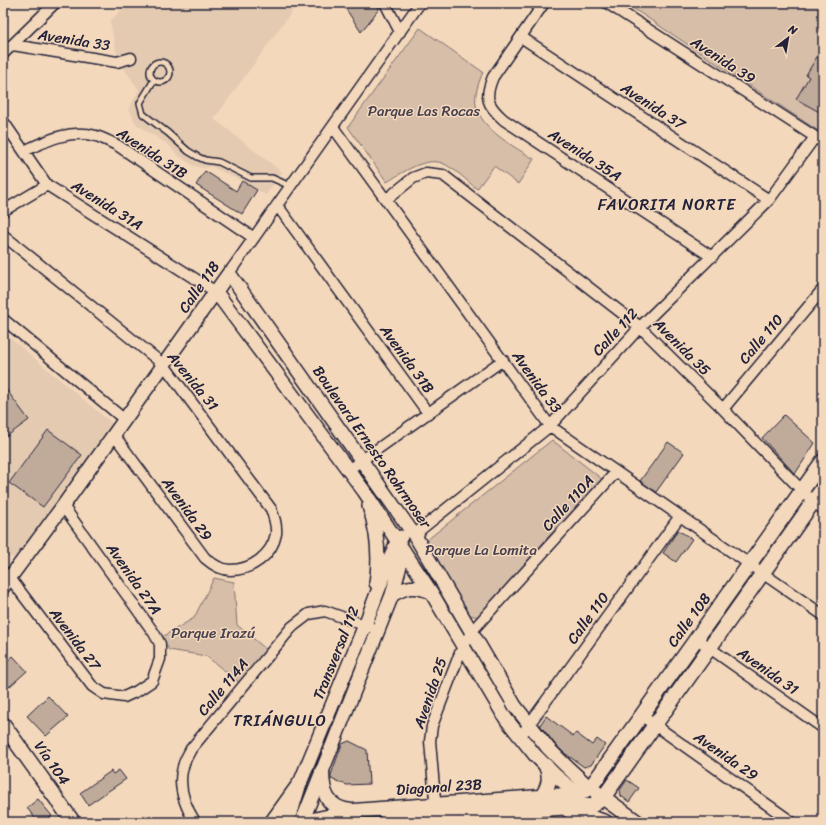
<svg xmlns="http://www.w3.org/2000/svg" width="826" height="825" viewBox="0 0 826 825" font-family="Sriracha,sans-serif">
<rect width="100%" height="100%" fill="#f4d8bb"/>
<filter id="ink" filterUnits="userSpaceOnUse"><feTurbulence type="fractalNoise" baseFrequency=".025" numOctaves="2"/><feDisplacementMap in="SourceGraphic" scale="8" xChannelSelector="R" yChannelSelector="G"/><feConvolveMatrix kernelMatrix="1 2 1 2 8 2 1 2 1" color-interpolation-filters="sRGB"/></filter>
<g filter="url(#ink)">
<path fill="#e4cab1" d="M129,3H298L214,119L282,172L266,195L242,181L212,167L202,168L192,165L179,156L167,144L136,124L129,109L139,90L118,60L110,21Z
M3,332L114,425L20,557L5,558L3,557Z"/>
<path fill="#d6bea8" stroke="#7c7072" d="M625,3H823V134Z
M420,28L483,72C479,82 474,94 476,105C481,130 515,147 534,159L518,184L494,166L477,189C466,180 454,168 442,163C424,157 402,173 387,182L348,127Z
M552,440L602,479L603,483L549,536L478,617L470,615L428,545L427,540Z
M214,578L234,582L237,625L267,650L241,684L206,656L169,650L162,637L194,618Z"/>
<path fill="#c0ab9b" stroke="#22223b" d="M342,3H376L379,9L361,32Z
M818,55L823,58V114L796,99L809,77L806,75Z
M205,171L236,191L242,181L257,190L242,214L196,185Z
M3,385L29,420L3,439Z
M784,415L815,443L795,474L762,438Z
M48,430L82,455L43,507L9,483Z
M668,442L684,453L656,492L640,481Z
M678,530L692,539L676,562L663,553Z
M13,656L27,671L9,687L3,681V665Z
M48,696L68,717L46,736L27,716Z
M546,716L573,736L576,733L592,745L597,739L605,745L591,765L584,767L563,752L554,743L540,725Z
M349,741L367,750L369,784L347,785L331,779V775L342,744Z
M119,770L126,779L88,805L80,793L111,771L113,774Z
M627,780L639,788L629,802L621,796L620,790Z
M38,799L52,816L44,822H38L27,808Z"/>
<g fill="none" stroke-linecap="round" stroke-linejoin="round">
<g stroke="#22223b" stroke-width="8">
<path id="service" d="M150 72a10 10 0 1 1 20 0a10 10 0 1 1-20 0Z
M154,80L140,103L143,114L168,133L188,151L198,157L205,160L219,162L251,178H272L290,186"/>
</g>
<g stroke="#22223b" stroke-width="13">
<path id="minor" d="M385,3L400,32
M544,3L493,77C484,98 487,105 504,120L712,257
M607,3L823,142
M521,37L769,200
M13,45L117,62L131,58
M3,54L55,3
M3,121L47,185L216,292
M333,127L550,426L823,615
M24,151C48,140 70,129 96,136C103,138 110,142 117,145L254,238
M387,199L413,178L426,173L443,175L640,327L723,409L813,502L823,509
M277,205L428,413
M3,211L47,185
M3,235L164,365L271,509C274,517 277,525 276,534C272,555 252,570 230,570C221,570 212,564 205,558L114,435
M229,273L420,3
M3,319L125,420
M723,409L823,289
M348,470L503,360
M417,539L420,530L550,426L640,327L769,200L815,137
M3,572L10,578L92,686L104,694L124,697L137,691L152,681L160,659V644L154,633L63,506
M697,639L823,728
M642,716L792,822
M520,737L680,516
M436,811L430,741L432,726L460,653L472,631L616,472
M195,822C185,806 177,787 183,767C184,761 188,755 191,749L292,627L309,614L325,611L370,627"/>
</g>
<g stroke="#22223b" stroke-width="16">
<path id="tertiary" d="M216,292L364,491L431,592L506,719L535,755L556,776L578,794
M369,506C377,530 380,558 376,583
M3,587L63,506L229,273L417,539L515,706L548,748L566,766L590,788
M392,595C407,586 415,585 431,592
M288,822L300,783L365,625L397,541L401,537
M302,822L392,595L404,551"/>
</g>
<g stroke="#22223b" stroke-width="17">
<path id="secondary" d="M3,724L73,822
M322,771C322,793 327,808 351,811
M597,793L637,822
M542,796C549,786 551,778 546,766
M569,811L605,822
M272,822L300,783
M304,822L354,811L578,794L590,788L823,461
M385,822L593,805L603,798L823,488"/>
</g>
<use href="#service" stroke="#f4d8bb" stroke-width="5"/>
<use href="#minor" stroke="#f4d8bb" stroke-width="10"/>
<use href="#tertiary" stroke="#f4d8bb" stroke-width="13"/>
<use href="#secondary" stroke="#f4d8bb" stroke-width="14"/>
</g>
</g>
<g text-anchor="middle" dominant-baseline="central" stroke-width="3" stroke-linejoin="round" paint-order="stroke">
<g font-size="15" fill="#22223b" stroke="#f4d8bb">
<text transform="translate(74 40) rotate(9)">Avenida 33</text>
<text transform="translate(723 60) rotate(33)">Avenida 39</text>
<text transform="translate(653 106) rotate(33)">Avenida 37</text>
<text transform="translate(152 153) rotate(33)">Avenida 31B</text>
<text transform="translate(585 155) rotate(33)">Avenida 35A</text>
<text transform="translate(107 205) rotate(32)">Avenida 31A</text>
<text transform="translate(199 287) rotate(-55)">Calle 118</text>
<text transform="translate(615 332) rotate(-47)">Calle 112</text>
<text transform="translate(761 339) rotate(-50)">Calle 110</text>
<text transform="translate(682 347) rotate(45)">Avenida 35</text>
<text transform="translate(407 359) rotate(54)">Avenida 31B</text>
<text transform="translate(193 381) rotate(51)">Avenida 31</text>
<text transform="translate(537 382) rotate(54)">Avenida 33</text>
<text transform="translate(372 447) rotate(55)">Boulevard Ernesto Rohrmoser</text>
<text transform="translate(568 503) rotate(-48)">Calle 110A</text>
<text transform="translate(187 509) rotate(54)">Avenida 29</text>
<text transform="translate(134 579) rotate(55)">Avenida 27A</text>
<text transform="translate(588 618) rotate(-54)">Calle 110</text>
<text transform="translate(689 620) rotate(-54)">Calle 108</text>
<text transform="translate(75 639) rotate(53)">Avenida 27</text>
<text transform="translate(336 653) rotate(-68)">Transversal 112</text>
<text transform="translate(768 671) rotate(35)">Avenida 31</text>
<text transform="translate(223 687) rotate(-50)">Calle 114A</text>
<text transform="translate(430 693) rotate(-71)">Avenida 25</text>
<text transform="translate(726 756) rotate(35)">Avenida 29</text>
<text transform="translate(52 763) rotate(55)">Vía 104</text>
<text transform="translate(439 787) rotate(-4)">Diagonal 23B</text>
</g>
<g font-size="15" fill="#464151" stroke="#f4d8bb">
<text x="424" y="111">Parque Las Rocas</text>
<text x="481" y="550">Parque La Lomita</text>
<text x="213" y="633">Parque Irazú</text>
</g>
<g font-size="16" letter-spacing="1" fill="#22223b" stroke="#f4d8bb">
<text x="667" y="204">FAVORITA NORTE</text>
<text x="280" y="720">TRIÁNGULO</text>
</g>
</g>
<rect width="826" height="825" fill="none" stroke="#f4d8bb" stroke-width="16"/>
<rect x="8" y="8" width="810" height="809" fill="none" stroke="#22223b" stroke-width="1.5" filter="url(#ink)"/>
<g transform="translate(788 38) rotate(31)" stroke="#f4d8bb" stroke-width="3" paint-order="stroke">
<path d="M0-3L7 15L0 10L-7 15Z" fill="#22223b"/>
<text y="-6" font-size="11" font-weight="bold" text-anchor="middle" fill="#22223b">N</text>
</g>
</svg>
